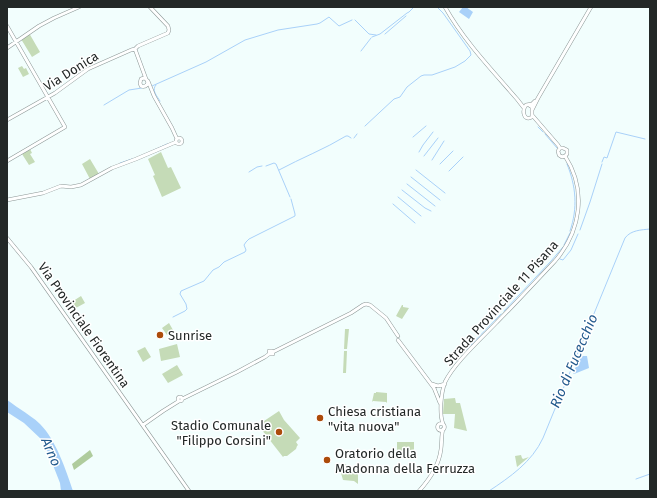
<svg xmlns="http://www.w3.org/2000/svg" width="657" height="498" viewBox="0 0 657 498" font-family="'Fira Sans',sans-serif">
<rect width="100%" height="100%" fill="#f2fefd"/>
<path fill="#c5dbb7" d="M29,33L40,52L32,57L21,39Z
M22,66L24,69L26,68L29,74L23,77L18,68Z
M30,149L32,153L30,154L35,162L29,165L22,154Z
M161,152L168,168L171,167L181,188L162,197L153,176L155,175L148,159Z
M90,159L99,174L90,179L82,164Z
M81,296L85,303L74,309L70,303Z
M402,305H403V307L409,308L402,319L396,316Z
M169,323L173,330L167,335L162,328Z
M345,329H349L347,349H344Z
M177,344L180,357L161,361L159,349Z
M145,347L151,357L143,362L137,351Z
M344,351H347L346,373H343Z
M177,365L183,375L168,383L162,374Z
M376,392L387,393V403L386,402L373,401L372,402L374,393H376Z
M455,398L456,403H460L467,431L454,428L455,414H443L444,399Z
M279,411L284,420L300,438L296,442L298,445L297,446L296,449L287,456H284L283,457L258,425Z
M397,442H414V453H400V454H397Z
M521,455L522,458L523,459L529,457L517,467L515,456Z
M341,463H342L358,470V484L354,481L343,480L341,473L345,471Z"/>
<path fill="#afcc9d" d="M90,450L93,456L74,470L72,464Z"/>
<path fill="#a9d1f9" d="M463,7H466L473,12L469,19L459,12Z
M581,356H587L589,368L574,374L573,373Z
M7,400C12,403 15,406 20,409C27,414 34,418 40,424C56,440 66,470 73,491H61L60,483L49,455L42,440L24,423L7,412Z"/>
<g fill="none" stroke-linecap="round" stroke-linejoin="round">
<path stroke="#a9d1f9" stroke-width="1" d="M355,20L369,34L376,35
M385,34L406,16
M372,37L380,34L407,13L409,12L414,7
M361,51L371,38
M156,85C151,90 157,96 160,101
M152,86L206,62L245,40L278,30L317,24L320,23L329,17L330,18L339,26L352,20
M104,105L129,90L142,88
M365,126L394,99L400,97L407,87L421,76L424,75H432L455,67L465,61L471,55L470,51L443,13L437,7
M538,127L543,132
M545,134L557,148
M413,137L426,126
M354,138L357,134
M152,151L167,144
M419,152L423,145L433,132
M424,156L438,138
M432,160L444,141
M602,162L604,157L607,158L616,132L645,139
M120,163L132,159
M440,164L453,151
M567,164C576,186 578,208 570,231
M266,166L274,163L276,164L290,197
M279,170C301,158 325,149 346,136H348L351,138
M416,170L445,193
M449,171L463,157
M249,172L257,167L262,166
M411,177L440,200
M407,184L435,206
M402,190L425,208L431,211
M398,197L421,216
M393,204L415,223
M580,230L590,202L602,164
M564,245L570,233
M560,259L563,260L571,250L578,234
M504,311L551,261L563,247
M173,317L185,311L187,309L186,304L180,294L181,291L204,281L213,270L219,267L224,262L245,252L246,250L244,245L246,242L249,239L295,216V214L291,199
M467,349L501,314
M636,479L650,474
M489,491C510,477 532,462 543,438L625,238C631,230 641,230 650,229"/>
<g stroke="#8c9796" stroke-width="4">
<path id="secondary" d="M445,7C464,41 492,70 517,99L524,108
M7,26L65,127L7,161
M7,48L39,26L54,18L79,7
M135,49L146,79C150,83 146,88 141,86L140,83L141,79L144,78L146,79
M148,81L154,96L172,128L177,139
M529,105L532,107V117C523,122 522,110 526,105L532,104L535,101
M532,110L538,98L591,7
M532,115L558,145L560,148
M7,120L55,93L88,69L131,50L135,49L138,46L168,33L169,30L168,26L150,7
M176 141a3 3 0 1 1 6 0a3 3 0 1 1-6 0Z
M7,200L43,193L61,186L71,187L81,185L112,168L136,159L176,142
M7,238L31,267L189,491
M398,340L434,388L440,403
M269,351H272L273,354H270Z
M273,352L351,313L363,305L366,304L370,305L386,318L398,336
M432,384L438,386L445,384
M178 399a2 2 0 1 1 4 0a2 2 0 1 1-4 0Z
M182,399L237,372L265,357L269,354
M437.5 427a3.5 3.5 0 1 1 7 0a3.5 3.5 0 1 1-7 0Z
M443,424C439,413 441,393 445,382C455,362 481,339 497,322C517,302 536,281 555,261C581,231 587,190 565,156L567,154V150L563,148H560L558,151L559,155L562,157L565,156
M143,425L163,411L179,401
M419,491C430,479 439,466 441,449C442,442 441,436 443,429"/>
</g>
<use href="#secondary" stroke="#fff" stroke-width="3"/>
</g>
<g fill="#ac4b0a" stroke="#fff" stroke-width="1.5">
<circle cx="160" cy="335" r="4"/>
<circle cx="320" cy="418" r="4"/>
<circle cx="279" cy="432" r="4"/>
<circle cx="327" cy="460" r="4"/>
</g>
<g text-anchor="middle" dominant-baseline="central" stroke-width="3" stroke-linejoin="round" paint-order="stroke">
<g font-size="13" fill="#232827" stroke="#fff">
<text transform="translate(71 71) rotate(-32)">Via Donica</text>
<text transform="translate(501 303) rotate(-48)">Strada Provinciale 11 Pisana</text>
<text transform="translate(84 325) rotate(55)">Via Provinciale Fiorentina</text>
</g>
<g font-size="13" fill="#232827" stroke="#fff" text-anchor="start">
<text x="168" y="335">Sunrise</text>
<text x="328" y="411">Chiesa cristiana<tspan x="328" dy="15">"vita nuova"</tspan></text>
<text x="271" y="425" text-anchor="end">Stadio Comunale<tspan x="271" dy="15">"Filippo Corsini"</tspan></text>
<text x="335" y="453">Oratorio della<tspan x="335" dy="15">Madonna della Ferruzza</tspan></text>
</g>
<g font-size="14" font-style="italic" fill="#235a8d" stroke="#fff">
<text transform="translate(574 361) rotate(-67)">Rio di Fucecchio</text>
<text transform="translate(51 452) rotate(66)">Arno</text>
</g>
</g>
<rect width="657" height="498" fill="none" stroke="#232827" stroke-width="16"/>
</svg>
